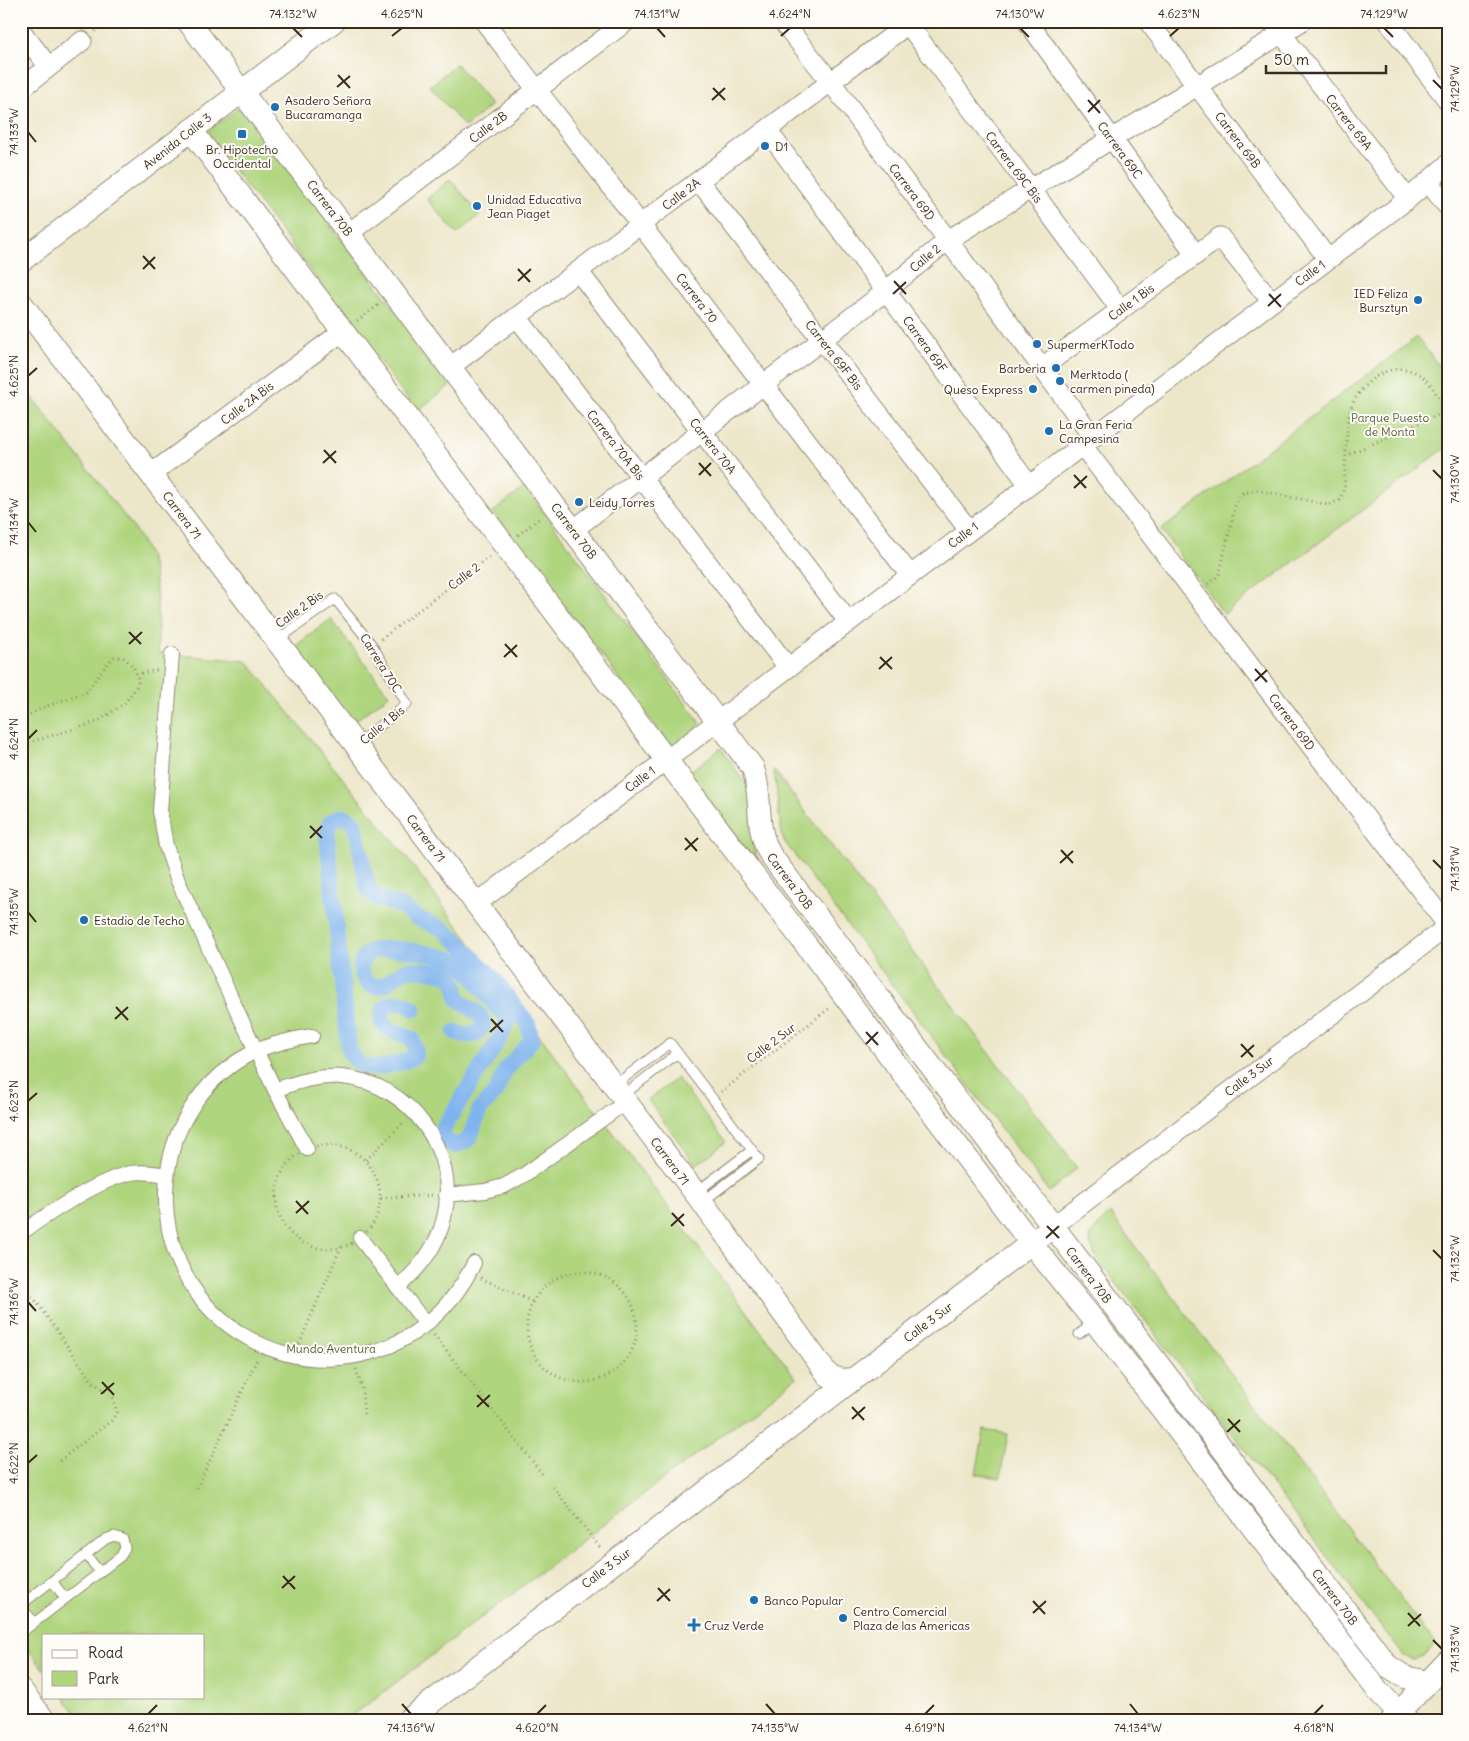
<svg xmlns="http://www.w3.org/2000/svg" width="1469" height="1741" viewBox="0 0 1469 1741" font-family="Delius,sans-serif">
<rect width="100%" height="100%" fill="#fdfcf7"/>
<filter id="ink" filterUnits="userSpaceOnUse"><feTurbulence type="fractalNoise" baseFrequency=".02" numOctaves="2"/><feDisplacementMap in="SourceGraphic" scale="10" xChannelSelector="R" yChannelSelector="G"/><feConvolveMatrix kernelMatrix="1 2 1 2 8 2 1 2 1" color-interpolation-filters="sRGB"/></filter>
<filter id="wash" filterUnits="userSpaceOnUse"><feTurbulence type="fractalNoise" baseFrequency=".0096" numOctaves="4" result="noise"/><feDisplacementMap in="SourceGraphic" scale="20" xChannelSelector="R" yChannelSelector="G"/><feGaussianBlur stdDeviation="1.12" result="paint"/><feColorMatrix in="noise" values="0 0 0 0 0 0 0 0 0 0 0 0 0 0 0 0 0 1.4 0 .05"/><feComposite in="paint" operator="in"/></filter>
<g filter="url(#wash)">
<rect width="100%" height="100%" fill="#ede7ca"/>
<path fill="#b0d57f" stroke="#76804e" d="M456,64L491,105L465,127L430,86Z
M240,107L452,384L417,411L206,133Z
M450,179L480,215L457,234L427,199Z
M1417,337L1448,378V446L1224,614L1161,530Z
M21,383L130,523C139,536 149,551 153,568C158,595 158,625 158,653L247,661L401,850L796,1378L347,1720H81L64,1697H204V1635H44V1670L21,1640Z
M525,487L701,724L673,749L493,512Z
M331,619L389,695L352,723L294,647Z
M721,748L752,793L755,851L762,872L688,773Z
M773,769L1077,1168L1049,1192L784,841C777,818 779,793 773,769Z
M677,1078L726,1142L696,1165L648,1100Z
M1110,1213L1435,1644L1425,1655L1413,1660L1404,1656L1096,1257L1090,1244L1091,1234Z
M984,1430L1008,1434L1000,1478L976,1474Z"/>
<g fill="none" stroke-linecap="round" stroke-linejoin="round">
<path stroke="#80b4ee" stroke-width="16" d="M414,1009C410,1006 405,1003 400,1003C387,1001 375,1014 384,1025C390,1033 404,1033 412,1039L416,1051L415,1056C404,1063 375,1071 362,1066C356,1063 353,1055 349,1051L327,835L329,824C338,815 346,815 355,824L368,889L379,899L401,906L417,918L443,929L461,945L495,980L528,1024L532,1040L506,1069L495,1093L480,1109L470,1137L466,1141L455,1146L445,1140L442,1130L501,1036L508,1021L504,1013L498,1009C487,995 475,977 461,965C448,954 393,946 376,950C367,951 360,960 361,969C361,974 364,979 367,982C384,996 392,974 407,970C415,968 446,972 451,978C456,983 457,992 458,999L479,1014L484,1023C478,1038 468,1037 455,1032"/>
</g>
</g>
<g filter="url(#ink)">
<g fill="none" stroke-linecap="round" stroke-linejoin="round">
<g stroke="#948874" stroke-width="11">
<path id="service" d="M277,640L335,599L372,645L407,704L356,745
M615,1085L670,1043L759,1159L702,1202
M622,1096L678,1053
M695,1193L752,1150
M1079,1334L1095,1322
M86,1555L100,1572
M52,1581L65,1598
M21,1605L106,1539L114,1536L123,1539L125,1548L121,1556L21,1633
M21,1607L34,1622"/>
</g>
<g stroke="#948874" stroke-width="16">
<path id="pedestrian" d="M172,654L160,811L166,846L178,881L240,1017L275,1090L307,1149
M312,1036C294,1039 275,1043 258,1050C139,1105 135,1276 248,1338C283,1358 322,1363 361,1355C412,1344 452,1309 474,1263
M275,1090C297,1082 318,1075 342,1077C410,1083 460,1152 444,1218C437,1247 420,1268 398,1287
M446,1195L485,1191L504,1186L524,1175L626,1102
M21,1233C48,1214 99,1179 131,1173C143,1171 155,1173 166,1175
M360,1238L426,1324"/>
</g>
<g stroke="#948874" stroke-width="21">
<path id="minor" d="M484,21L910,575
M782,21L831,82L1093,437
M1027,21L1196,255
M1148,21L1328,259
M1272,21L1408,199
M1388,21L1448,101
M908,24L1121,310
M21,31L49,67
M21,89L82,41
M767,130L1029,485
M699,181L969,530
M1428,182L1448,207
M349,233L627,21
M578,271L848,621
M517,317L788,667
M450,367L912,21
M1041,368L1220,237L1272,302
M1082,445L1448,926
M151,474L342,332
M573,530L886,291L948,240L1302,21
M476,904L1408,199L1448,164
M1052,1227L1448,926"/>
</g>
<g stroke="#948874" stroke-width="24">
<path id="tertiary" d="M188,21L753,768C764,802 753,825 771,856L1388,1666L1405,1677L1427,1682
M191,130L1031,1243L1095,1322L1379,1692L1406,1720
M21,261L334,21
M21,303L702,1202L828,1375L840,1380L853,1379
M21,1690L44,1720
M408,1720L1043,1234
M1392,1720L1448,1661"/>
</g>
<path stroke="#948874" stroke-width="3" stroke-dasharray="1 4" stroke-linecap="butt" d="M95,31L108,21
M357,321L380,304
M518,535L541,517
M1208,584L1219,576L1236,502L1243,493L1257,490L1329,505L1340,500L1344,488C1346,464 1345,434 1350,412C1357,384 1392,356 1420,375C1433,384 1439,397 1445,412L1347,455
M381,639L489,557
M136,674L158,670
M21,719L42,708L86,692L107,664L114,657H123L133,666L139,680L137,686L125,703L97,722L21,745
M721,1092L831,1007
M276 1197a52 52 0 1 1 104 0a52 52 0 1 1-104 0Z
M366,1160L404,1122
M381,1198L433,1195
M527 1327a55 55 0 1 1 110 0a55 55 0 1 1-110 0Z
M481,1278L533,1302
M21,1280L92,1381L113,1398L117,1412L111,1421L58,1462
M434,1335L543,1475
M299,1344L341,1247
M356,1369L362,1388L364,1418
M553,1487L602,1550
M197,1488L258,1357"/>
<use href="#service" stroke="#fff" stroke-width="9"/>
<use href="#pedestrian" stroke="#fff" stroke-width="14"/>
<use href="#minor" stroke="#fff" stroke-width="19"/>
<use href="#tertiary" stroke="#fff" stroke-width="22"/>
</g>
</g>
<path fill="none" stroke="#3b2a1e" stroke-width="2" d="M293,28L302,37M657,28L665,37M1020,28L1029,37M1384,28L1393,37M392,36L402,28M781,36L790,28M1170,36L1179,28M338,75L350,88M1433,80L1442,89M337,87L350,76M713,88L725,100M712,100L725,88M1088,100L1100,113M1088,112L1100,100M28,132L36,142M143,256L155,269M143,269L155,257M518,269L530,282M518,281L531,269M894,281L906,294M893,294L906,282M1269,294L1281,307M1268,306L1281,294M28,376L37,368M324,450L336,463M323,463L336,451M699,463L711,476M1433,470L1442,479M699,475L711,463M1074,475L1086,488M1074,488L1087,476M28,522L36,532M129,632L141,644M129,644L142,632M505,644L517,657M504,657L517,645M880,657L892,669M879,669L892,657M1255,669L1267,682M1255,681L1267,670M28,739L37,730M310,826L322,838M310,838L322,826M685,838L697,851M685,850L698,838M1061,850L1073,863M1433,860L1442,869M1060,863L1073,851M28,912L36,922M116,1007L128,1020M115,1019L128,1007M491,1019L503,1032M490,1032L503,1020M866,1032L878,1045M866,1044L878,1032M1241,1044L1253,1057M1241,1057L1254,1045M28,1101L37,1093M296,1201L308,1214M296,1213L309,1201M672,1213L684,1226M671,1226L684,1214M1047,1226L1059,1238M1046,1238L1059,1226M1433,1250L1442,1259M28,1302L36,1311M102,1382L114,1395M101,1394L114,1383M477,1395L489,1407M477,1407L490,1395M852,1407L864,1420M852,1419L865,1407M1228,1419L1240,1432M1227,1432L1240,1420M28,1463L37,1455M283,1576L295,1589M282,1588L295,1576M658,1588L670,1601M657,1601L670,1589M1033,1601L1045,1614M1033,1613L1046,1601M1408,1613L1420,1626M1408,1626L1421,1614M1433,1640L1442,1649M402,1704L411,1714M766,1704L775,1714M1130,1704L1138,1714M148,1714L157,1705M537,1714L546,1705M925,1714L934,1705M1314,1714L1323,1705"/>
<g fill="#1f6fb2" stroke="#fdfcf7" stroke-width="2">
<circle cx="275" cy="107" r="5"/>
<rect x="237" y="129" width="10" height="10" rx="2.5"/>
<circle cx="765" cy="146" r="5"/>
<circle cx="477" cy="206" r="5"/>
<circle cx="1418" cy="300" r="5"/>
<circle cx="1037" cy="344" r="5"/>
<circle cx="1056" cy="368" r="5"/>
<circle cx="1060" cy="381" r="5"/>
<circle cx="1033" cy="389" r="5"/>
<circle cx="1049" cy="431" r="5"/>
<circle cx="579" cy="502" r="5"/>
<circle cx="84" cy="920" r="5"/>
<circle cx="754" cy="1600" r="5"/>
<circle cx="843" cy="1618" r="5"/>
<path d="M691.5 1617.5h5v5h5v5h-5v5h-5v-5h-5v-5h5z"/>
</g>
<g text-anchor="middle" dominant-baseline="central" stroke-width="4" stroke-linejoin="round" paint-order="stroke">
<g font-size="12" fill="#3b2a1e" stroke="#fdfcf7" text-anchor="start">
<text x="285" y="100">Asadero Señora<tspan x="285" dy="14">Bucaramanga</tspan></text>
<text x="775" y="146">D1</text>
<text x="242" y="149" text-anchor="middle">Br. Hipotecho<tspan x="242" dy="14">Occidental</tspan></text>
<text x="487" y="199">Unidad Educativa<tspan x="487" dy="14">Jean Piaget</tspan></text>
<text x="1408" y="293" text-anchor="end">IED Feliza<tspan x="1408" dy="14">Bursztyn</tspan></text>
<text x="1047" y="344">SupermerKTodo</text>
<text x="1046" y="368" text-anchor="end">Barberia</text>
<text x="1070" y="374">Merktodo (<tspan x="1070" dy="14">carmen pineda)</tspan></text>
<text x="1023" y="389" text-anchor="end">Queso Express</text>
<text x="1059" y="424">La Gran Feria<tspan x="1059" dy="14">Campesina</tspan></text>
<text x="589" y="502">Leidy Torres</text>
<text x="94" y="920">Estadio de Techo</text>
<text x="764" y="1600">Banco Popular</text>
<text x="853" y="1611">Centro Comercial<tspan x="853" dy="14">Plaza de las Americas</tspan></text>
<text x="704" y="1625">Cruz Verde</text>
</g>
<g font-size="12" fill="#3b2a1e" stroke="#fdfcf7">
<text transform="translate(1349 122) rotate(52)">Carrera 69A</text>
<text transform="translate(488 127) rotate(-37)">Calle 2B</text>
<text transform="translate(1238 140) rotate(53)">Carrera 69B</text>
<text transform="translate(177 141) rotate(-38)">Avenida Calle 3</text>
<text transform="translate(1120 150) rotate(54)">Carrera 69C</text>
<text transform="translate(1014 167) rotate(53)">Carrera 69C Bis</text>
<text transform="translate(912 192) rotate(53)">Carrera 69D</text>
<text transform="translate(681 194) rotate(-37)">Calle 2A</text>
<text transform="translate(330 208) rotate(53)">Carrera 70B</text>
<text transform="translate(925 258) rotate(-40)">Calle 2</text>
<text transform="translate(1310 273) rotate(-37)">Calle 1</text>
<text transform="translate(697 298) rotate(52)">Carrera 70</text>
<text transform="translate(1131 302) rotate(-36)">Calle 1 Bis</text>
<text transform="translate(925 344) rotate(54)">Carrera 69F</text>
<text transform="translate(834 355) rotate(52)">Carrera 69F Bis</text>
<text transform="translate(247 403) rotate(-37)">Calle 2A Bis</text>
<text transform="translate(616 445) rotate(52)">Carrera 70A Bis</text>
<text transform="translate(713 446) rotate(52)">Carrera 70A</text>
<text transform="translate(182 515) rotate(53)">Carrera 71</text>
<text transform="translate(574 531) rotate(53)">Carrera 70B</text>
<text transform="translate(963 535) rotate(-37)">Calle 1</text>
<text transform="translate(464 576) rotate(-37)">Calle 2</text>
<text transform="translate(299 609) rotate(-35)">Calle 2 Bis</text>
<text transform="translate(381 663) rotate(58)">Carrera 70C</text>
<text transform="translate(1292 722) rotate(53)">Carrera 69D</text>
<text transform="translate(382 725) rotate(-39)">Calle 1 Bis</text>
<text transform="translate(640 779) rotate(-37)">Calle 1</text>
<text transform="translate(426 838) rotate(53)">Carrera 71</text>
<text transform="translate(790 881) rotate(53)">Carrera 70B</text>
<text transform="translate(771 1043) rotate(-37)">Calle 2 Sur</text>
<text transform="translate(1249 1076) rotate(-37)">Calle 3 Sur</text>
<text transform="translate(670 1161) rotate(53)">Carrera 71</text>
<text transform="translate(1089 1275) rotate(53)">Carrera 70B</text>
<text transform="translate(928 1322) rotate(-37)">Calle 3 Sur</text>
<text transform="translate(606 1568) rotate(-37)">Calle 3 Sur</text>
<text transform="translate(1335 1597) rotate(53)">Carrera 70B</text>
</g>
<g font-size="12" fill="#5e5d3b" stroke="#fdfcf7">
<text x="1390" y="417">Parque Puesto<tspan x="1390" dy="14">de Monta</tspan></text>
<text x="331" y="1348">Mundo Aventura</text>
</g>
</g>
<rect width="1469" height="1741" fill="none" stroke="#fdfcf7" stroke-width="55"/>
<rect x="42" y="1634" width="162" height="65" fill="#fdfcf7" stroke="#afa8a0"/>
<rect x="52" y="1650" width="25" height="8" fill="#ffffff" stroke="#afa8a0"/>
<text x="88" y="1658" font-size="15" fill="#3b2a1e">Road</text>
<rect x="52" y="1671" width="25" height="15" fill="#b0d57f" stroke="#afa8a0"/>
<text x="88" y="1684" font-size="15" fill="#3b2a1e">Park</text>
<path d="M1266 65v8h120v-8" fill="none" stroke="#3b2a1e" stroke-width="2.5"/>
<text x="1274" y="65" font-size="15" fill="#3b2a1e" stroke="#fdfcf7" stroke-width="4" paint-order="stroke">50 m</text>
<rect x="28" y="28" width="1414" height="1686" fill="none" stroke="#3b2a1e" stroke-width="2"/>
<g font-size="12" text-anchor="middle" fill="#3b2a1e">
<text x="293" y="18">74.132°W</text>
<text x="402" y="18">4.625°N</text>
<text x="657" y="18">74.131°W</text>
<text x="790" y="18">4.624°N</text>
<text x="1020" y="18">74.130°W</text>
<text x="1179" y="18">4.623°N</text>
<text x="1384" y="18">74.129°W</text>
<text transform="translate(1455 89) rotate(-90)" y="4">74.129°W</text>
<text transform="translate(14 132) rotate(-90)" y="4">74.133°W</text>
<text transform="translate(14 376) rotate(-90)" y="4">4.625°N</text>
<text transform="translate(1455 479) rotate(-90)" y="4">74.130°W</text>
<text transform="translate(14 522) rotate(-90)" y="4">74.134°W</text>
<text transform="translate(14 739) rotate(-90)" y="4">4.624°N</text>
<text transform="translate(1455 869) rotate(-90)" y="4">74.131°W</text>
<text transform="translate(14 912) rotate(-90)" y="4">74.135°W</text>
<text transform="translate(14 1101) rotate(-90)" y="4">4.623°N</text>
<text transform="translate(1455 1259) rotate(-90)" y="4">74.132°W</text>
<text transform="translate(14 1302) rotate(-90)" y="4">74.136°W</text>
<text transform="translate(14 1463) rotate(-90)" y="4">4.622°N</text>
<text transform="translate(1455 1649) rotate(-90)" y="4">74.133°W</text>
<text x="148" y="1732">4.621°N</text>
<text x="411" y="1732">74.136°W</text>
<text x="537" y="1732">4.620°N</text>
<text x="775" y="1732">74.135°W</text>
<text x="925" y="1732">4.619°N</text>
<text x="1138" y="1732">74.134°W</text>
<text x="1314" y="1732">4.618°N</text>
</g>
</svg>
